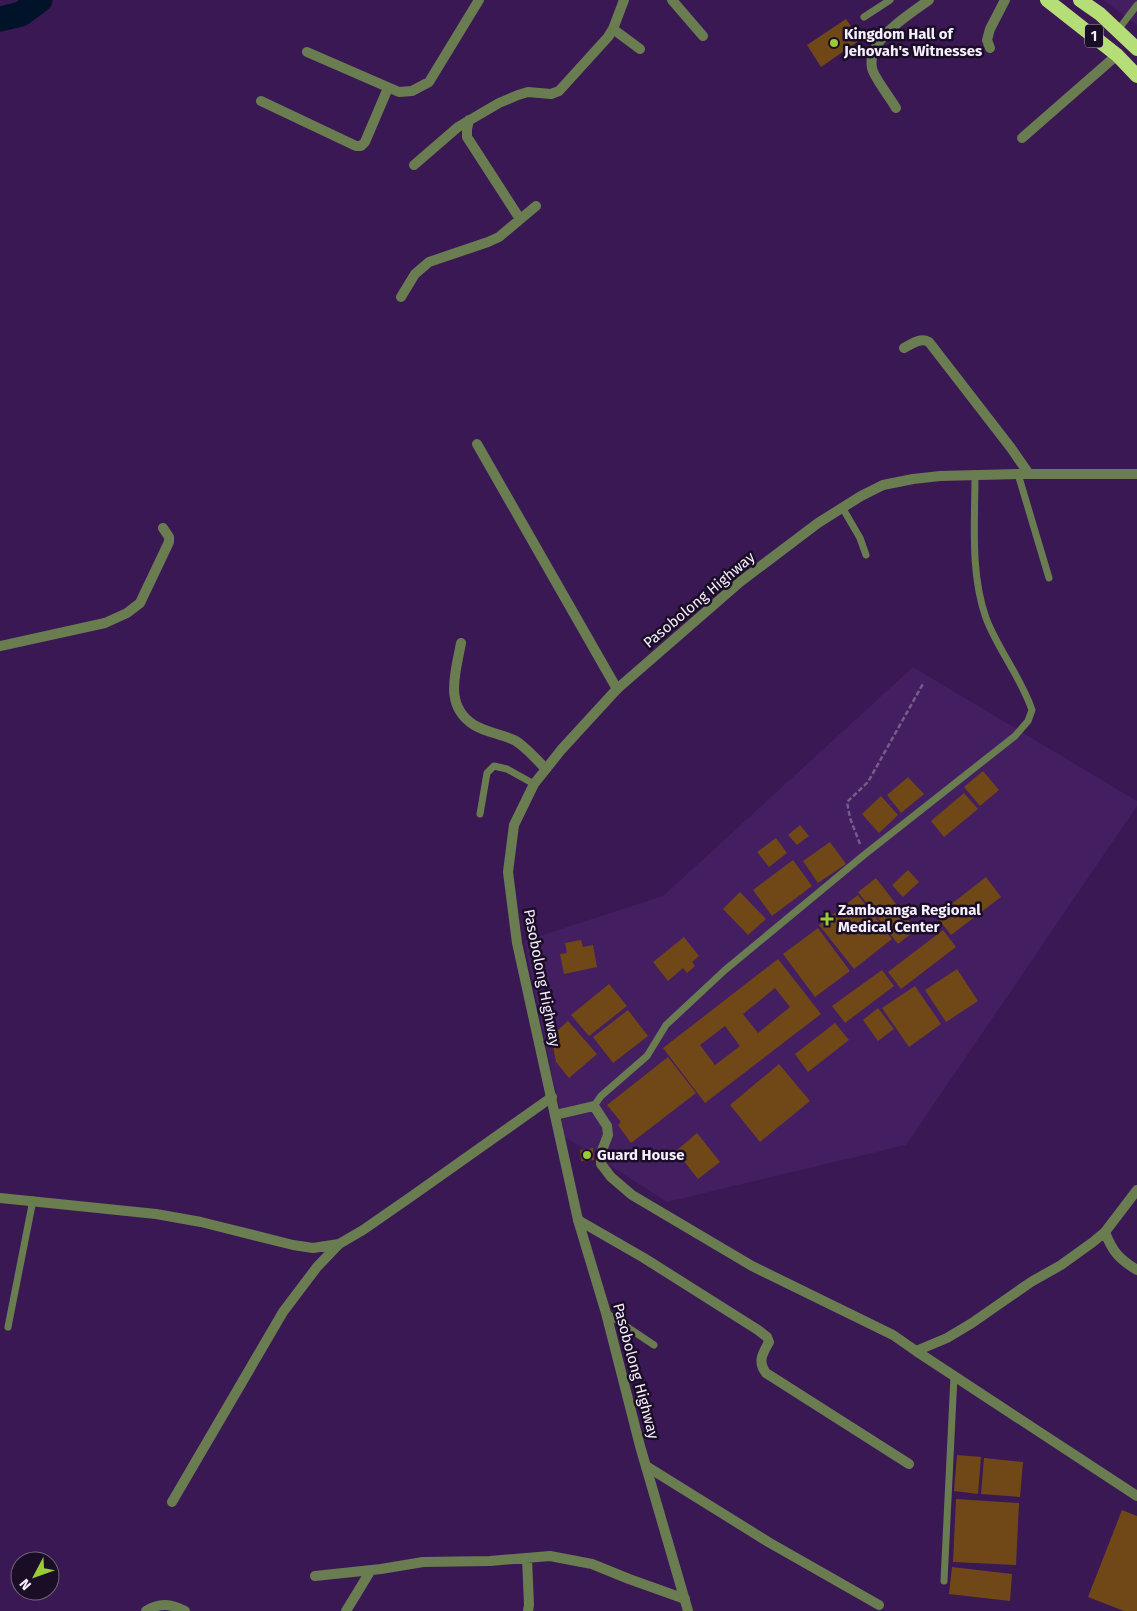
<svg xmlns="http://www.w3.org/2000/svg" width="1137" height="1611" viewBox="0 0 1137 1611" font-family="'Fira Sans',sans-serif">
<rect width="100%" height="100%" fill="#3a1853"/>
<path fill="#431e60" d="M1103,0H1137V25Z
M913,667L1137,801V806L906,1145L667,1202L565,1137L524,941L663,896Z"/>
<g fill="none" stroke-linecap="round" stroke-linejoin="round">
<path stroke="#001328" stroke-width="25" d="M0,19L21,14L40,0"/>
</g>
<path fill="#704817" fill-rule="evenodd" d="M846,19L860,40L821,67L807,45Z
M983,771L999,790L980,806L964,787Z
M908,777L924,794L901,813L887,795Z
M964,793L978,809L944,837L931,821Z
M881,796L898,815L879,833L862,814Z
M800,825L809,836L797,845L788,835Z
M776,838L787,853L769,867L757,852Z
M830,842L846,864L818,883L803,861Z
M793,860L812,886L772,916L753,890Z
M908,870L919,882L903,897L892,885Z
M986,877L1001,897L951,935L936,916Z
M876,878L916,930L898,944L858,892Z
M740,892L766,919L748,935L723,909Z
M858,895L892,939L854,969L819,925Z
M818,928L850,971L815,997L783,954Z
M943,930L956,947L901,989L888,972Z
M684,937L699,956L692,962L695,966L687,973L683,968L668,981L653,962Z
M581,940L583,947L593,945L597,967L564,974L560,954L567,953L565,943Z
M778,959L821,1014L705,1103L663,1048ZM775,988L790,1007L758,1033L743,1014ZM725,1026L740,1046L715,1065L700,1045Z
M957,969L978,1001L946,1022L925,990Z
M882,970L894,986L845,1023L832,1006Z
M609,984L627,1006L589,1036L571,1015Z
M915,986L941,1024L909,1047L882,1008Z
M878,1008L894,1029L878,1041L863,1020Z
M628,1010L648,1036L613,1063L593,1037Z
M568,1021L597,1054L569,1078L556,1062L551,1036Z
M835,1023L849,1040L808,1072L795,1054Z
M668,1057L696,1093L631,1143L618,1125L621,1122L607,1105Z
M779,1064L810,1101L760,1142L730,1105Z
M697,1133L720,1162L698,1179L676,1151Z
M593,1148L594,1160L581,1161L580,1150Z
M957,1455L981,1457L978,1494L954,1491Z
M984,1458L1023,1462L1020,1497L981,1494Z
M956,1499L1019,1503L1016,1565L953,1562Z
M1122,1510L1137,1516V1611H1124L1088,1597Z
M952,1567L1012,1574L1010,1601L949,1594Z"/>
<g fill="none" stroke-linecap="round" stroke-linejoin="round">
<path stroke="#765c89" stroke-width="2.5" stroke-dasharray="5 2.5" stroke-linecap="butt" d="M860,844L850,818L847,802L868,782L924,682"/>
<path stroke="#6a7d51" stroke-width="7" d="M864,17L890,0
M1118,30L1137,5
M1018,474L1049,578
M842,507L860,538L866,555
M480,814L487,773L494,766L507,769L534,784
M594,1106L601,1096L647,1056L666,1025L725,970L864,855L1015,736L1028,721L1032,710C1021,677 998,650 986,618C970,573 975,522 975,474
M606,1313L654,1345
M8,1327L33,1200
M944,1581L954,1376"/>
<path stroke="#6a7d51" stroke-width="10" d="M672,0L703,36
M613,29L640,49
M990,48L987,40L990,29L1005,0
M307,52L399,92L412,91L429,82L479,0
M261,101L356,146H361L365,142L388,88
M896,108C891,99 873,76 872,68C866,40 910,14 929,0
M469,120L467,129V137L520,219
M1022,138L1117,55
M414,165L458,127L499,103L518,95L528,92L551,94L559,91L608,37L613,29L624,0
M401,297L415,274L429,262L488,242L499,237L536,206
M904,348C912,344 920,337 929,342L1011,448L1029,474
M477,444L617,689
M461,643C456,672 443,705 474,725C485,732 501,734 514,740C524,745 537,760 546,769
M0,646L105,623L127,613L140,603L169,542V537L163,528
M555,1115L594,1106L607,1126L608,1135L601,1153V1164L611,1177L632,1195L752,1266L893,1335L916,1351L947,1338L972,1323L1031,1282L1061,1265L1093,1242L1105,1232L1137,1190
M0,1198L156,1214L201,1222L293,1245L313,1248L339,1244L363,1230L412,1196L552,1097
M578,1220L644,1258L758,1330L767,1337L769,1342C763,1353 757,1361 766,1373L909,1464
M1105,1232C1112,1251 1119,1259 1137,1270
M916,1351L1137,1496
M646,1466L770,1543L879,1605
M172,1502L283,1312L317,1267L339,1244
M527,1558L529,1605L528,1611
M315,1576L381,1569L423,1562L490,1561L550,1556L592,1564L629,1579L685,1599
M146,1611C160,1602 171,1604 185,1611
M346,1611L371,1570"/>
<path stroke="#6a7d51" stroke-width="10" d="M688,1611L640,1446L606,1313L578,1220L517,943L508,872L514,825L534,784L546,769L561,750L617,689L740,582L818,523L861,496L883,485L913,479L940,476L1018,474H1137"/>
<path stroke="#b5de76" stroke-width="14" d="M1047,0L1117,55L1137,76
M1080,0L1100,14L1137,49"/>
</g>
<g fill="#98cb37" stroke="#1a0d26" stroke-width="2">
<circle cx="834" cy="43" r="5"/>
<path d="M824.5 911.5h5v5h5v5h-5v5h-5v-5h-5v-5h5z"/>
<circle cx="587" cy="1155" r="5"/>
</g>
<g text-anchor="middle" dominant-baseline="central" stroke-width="5" stroke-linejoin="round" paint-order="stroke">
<rect fill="#1a0d26" stroke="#b4abbd" stroke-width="1" x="1085" y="24.5" width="18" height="23" rx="4"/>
<g font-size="14" font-weight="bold" fill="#f6effe">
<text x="1094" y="36">1</text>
</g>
<g font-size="15" font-weight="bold" fill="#f6effe" stroke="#1a0d26" text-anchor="start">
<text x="844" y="34">Kingdom Hall of<tspan x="844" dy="17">Jehovah's Witnesses</tspan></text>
<text x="838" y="910">Zamboanga Regional<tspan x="838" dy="17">Medical Center</tspan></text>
<text x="597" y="1155">Guard House</text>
</g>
<g font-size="15" fill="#f6effe" stroke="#1a0d26">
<text transform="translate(699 600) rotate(-40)">Pasobolong Highway</text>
<text transform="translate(542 978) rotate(79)">Pasobolong Highway</text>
<text transform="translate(636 1371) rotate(75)">Pasobolong Highway</text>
</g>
</g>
<g transform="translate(35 1576) rotate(229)"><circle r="24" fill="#1a0d26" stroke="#72677c"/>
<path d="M0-4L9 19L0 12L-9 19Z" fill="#98cb37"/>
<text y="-8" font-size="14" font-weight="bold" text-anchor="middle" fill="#f6effe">N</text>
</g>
</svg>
